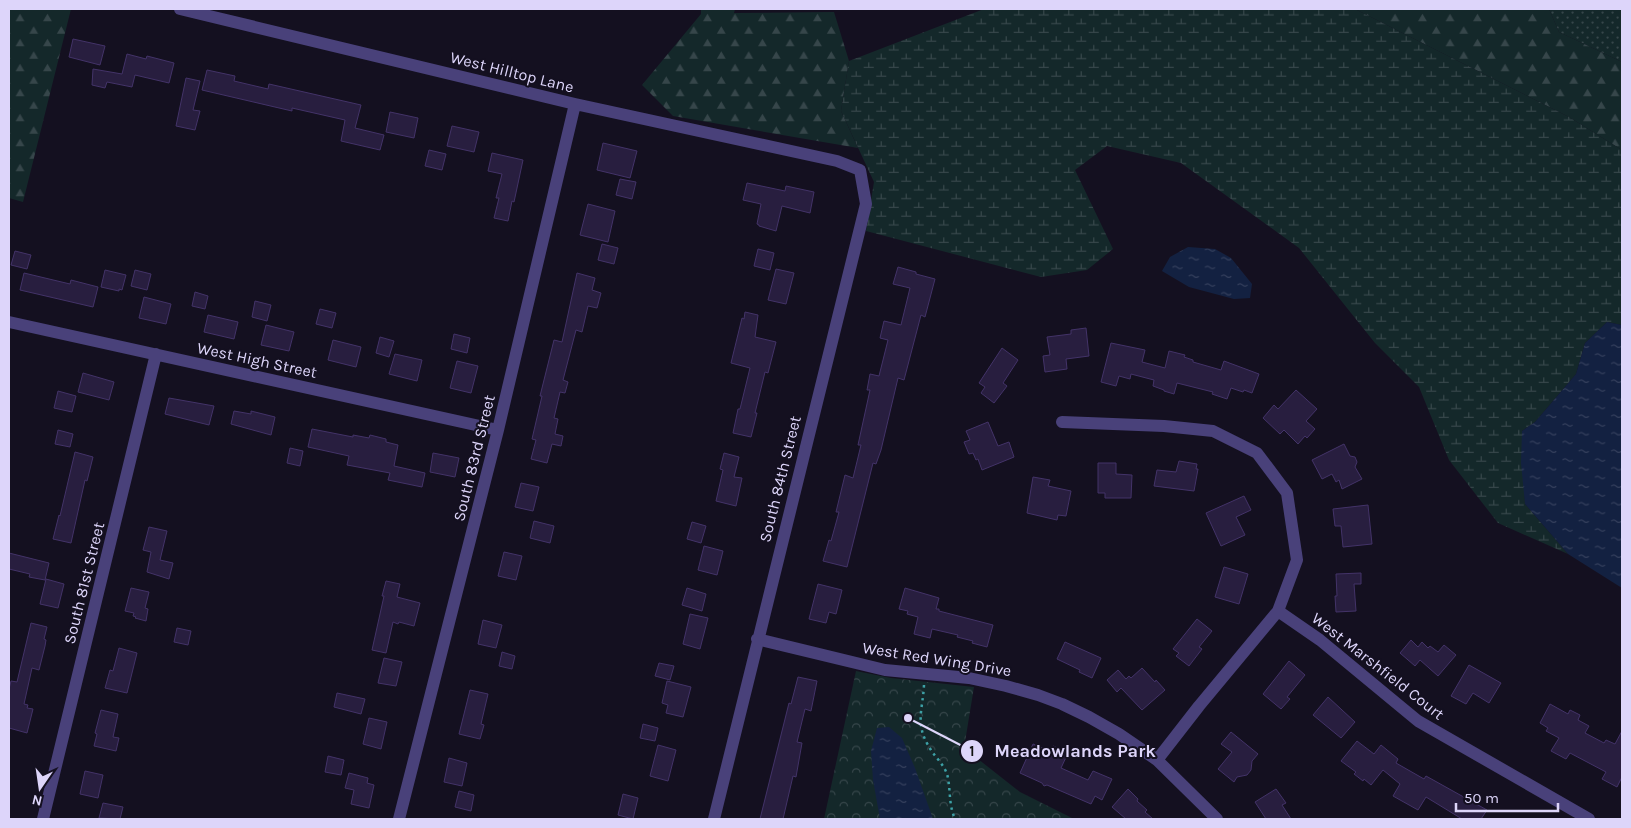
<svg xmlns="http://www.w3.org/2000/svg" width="1631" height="828" viewBox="0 0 1631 828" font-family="Karla,sans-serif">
<defs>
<pattern id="grass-dots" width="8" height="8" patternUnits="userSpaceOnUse" patternTransform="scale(1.25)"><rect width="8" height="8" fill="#14282a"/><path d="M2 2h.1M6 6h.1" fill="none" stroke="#36464a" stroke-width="1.8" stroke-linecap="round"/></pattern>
<pattern id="forest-firs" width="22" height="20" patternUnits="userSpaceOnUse" patternTransform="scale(1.25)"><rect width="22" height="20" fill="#14282a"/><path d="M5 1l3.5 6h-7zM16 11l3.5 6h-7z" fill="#36464a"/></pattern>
<pattern id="wetland-marsh" width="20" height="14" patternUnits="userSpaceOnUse" patternTransform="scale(1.25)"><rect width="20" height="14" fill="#14282a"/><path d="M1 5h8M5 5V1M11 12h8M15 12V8" fill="none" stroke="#36464a"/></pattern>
<pattern id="park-crowns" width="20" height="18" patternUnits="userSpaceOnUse" patternTransform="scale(1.25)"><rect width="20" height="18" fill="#14282a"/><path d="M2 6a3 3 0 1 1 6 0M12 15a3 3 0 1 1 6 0" fill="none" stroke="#36464a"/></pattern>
<pattern id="water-ripples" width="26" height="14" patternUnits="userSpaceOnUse" patternTransform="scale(1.25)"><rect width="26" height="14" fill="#132141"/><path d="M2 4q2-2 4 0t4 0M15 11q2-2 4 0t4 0" fill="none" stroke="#35405d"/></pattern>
</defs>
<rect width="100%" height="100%" fill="#141020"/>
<path fill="url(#grass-dots)" d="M1549,9H1622V62L1559,32Z"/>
<path fill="url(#forest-firs)" d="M9,9H71L23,202L9,198Z
M701,9H735L734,13L834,12L849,61L841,111L858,148L673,116L642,85L701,14Z
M1355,9H1549L1559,32L1622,62V150L1569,117Z"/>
<path fill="url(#wetland-marsh)" d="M984,9H1355L1569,117L1622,150V325L1607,322L1585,343L1576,374L1535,422L1522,431L1525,504L1568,554L1498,523L1449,460L1419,387L1375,343L1299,248L1181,163L1107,146L1075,170L1113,249L1087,270L1041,277L866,231L874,182L841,111L849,61Z"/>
<path fill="url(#park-crowns)" d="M856,671L891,678L974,687L964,748L1020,792L1074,819H824Z"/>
<path fill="url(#water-ripples)" d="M1188,247L1215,249L1231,258L1252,284L1250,298L1234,299L1189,287L1162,271L1170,257Z
M1607,322L1622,325V588L1568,554L1525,504L1521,463L1522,431L1535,422L1576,374L1585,343Z
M889,727L902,738L915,768L933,819H880L873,780L871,751L877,728Z"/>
<path fill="#281e3f" stroke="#433368" d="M73,39L105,46L100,65L69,57Z
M127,54L146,59L147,56L174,63L169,83L135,75L132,87L107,82L105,88L92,85L93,69L122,74Z
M207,70L235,76L234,81L268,89L269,84L361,105L355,128L384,135L380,150L341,141L345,120L292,108V111L202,90Z
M186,78L200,81L193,110L200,111L195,130L176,126Z
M390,112L418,118L414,138L386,132Z
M452,126L479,132L474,152L447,146Z
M603,143L637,151L630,178L597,170Z
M429,150L446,154L442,170L425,166Z
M492,153L523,160L514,202L512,201L508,221L494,218L499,198H496L502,174L488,171Z
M620,179L636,182L632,199L616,195Z
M747,183L785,191L786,186L814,192L810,213L782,206L776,231L759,226V225L757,224L761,204L743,200Z
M588,204L615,211L608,242L580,235Z
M602,244L618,248L614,264L598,260Z
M758,249L774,253L770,270L754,266Z
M15,251L31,255L27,269L11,265Z
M898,267L916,272V274L935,279L925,317L921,315L904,380L898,378L881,450L876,464L873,463L847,567L823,561L829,540L831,541L839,512H836L845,475L853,478L861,445H858L870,390H867L870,374L879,376L888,340L880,338L884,321L901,325L910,288L893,284Z
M776,269L794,273L786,304L768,300Z
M105,270L126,275L122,290L119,289V291L101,287Z
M135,270L151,274L147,290L131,286Z
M24,273L70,284L71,280L98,287L93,307L20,290Z
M577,273L595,278L592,290L601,293L597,308L588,306L582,332L576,330L563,380L568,382L565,393L560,392L554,418L558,419L555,434L563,436L561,446L552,444L547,463L531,459L536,440L532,439L542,396H540L554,340L562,342Z
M195,292L208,296L205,309L192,306Z
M144,297L171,304L166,324L139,318Z
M255,301L271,305L267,321L252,317Z
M320,309L336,313L332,328L316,324Z
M745,312L758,315L755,337L776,342L768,373L765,372L755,413H757L751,437L733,433L738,409H740L750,368L731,363L742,318L744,319Z
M208,315L238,322L234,339L204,332Z
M266,325L294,332L289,351L261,345Z
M1086,328L1089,356L1066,359L1067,369L1045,372L1043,356L1050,355L1047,337L1071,334V330Z
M454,334L470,338L467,353L451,349Z
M380,337L394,341L389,357L376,353Z
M333,340L361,347L356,367L328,360Z
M1111,343L1145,350L1142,362L1165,368L1169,351L1185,355L1184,357L1193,360V362L1221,370L1224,361L1259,374L1252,393L1244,390L1243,392L1231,388L1227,399L1212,394L1213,392L1177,383L1174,394L1164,391V390L1153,386L1154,380L1131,374L1130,379L1119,376L1116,386L1101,382Z
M1002,348L1018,360L1003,383L1007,386L994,403L981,393L985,387L979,383Z
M395,354L422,360L417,381L389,374Z
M457,361L478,366L471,393L450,388Z
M83,373L114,382L109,400L78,392Z
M1296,390L1317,409L1306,421L1315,429L1307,438L1305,436L1298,444L1284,430L1280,434L1263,418L1274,405L1278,409Z
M58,391L76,396L72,412L54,408Z
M169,398L214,406L209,425L165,414Z
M234,411L251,414V411L275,417L271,435L231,424Z
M988,422L998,446L1009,442L1014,457L982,470L978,459L976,460L973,453L969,454L964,442L970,440L966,431Z
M312,429L353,437V435L369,438L370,435L386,439V442L398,445L394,466L425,473L422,487L388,480L390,473L347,465L349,456L308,447Z
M58,430L73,434L70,447L55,444Z
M1344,444L1350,456L1355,457L1357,462L1355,467L1362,479L1342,489L1339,480L1336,482L1332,474L1322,479L1312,460Z
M290,448L303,451L300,466L287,463Z
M75,452L93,457L87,481L85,480L71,543L53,539L59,515L60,516Z
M433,453L459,458L455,477L430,472Z
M724,453L739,457L734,477L742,478L736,506L716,501L723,470L720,469Z
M1179,461L1197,464L1196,469H1198L1194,491L1154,486L1157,470L1176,472Z
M1098,463H1116V474L1132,475L1131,498H1105V493H1098Z
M1033,477L1050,480L1048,486L1071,491L1066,516L1058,515L1057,520L1027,513Z
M521,483L539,487L533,511L515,507Z
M1244,496L1251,510L1236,517L1245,535L1221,546L1206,513Z
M1368,505L1372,544L1343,547L1341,526H1335L1333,509Z
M534,521L554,526L550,543L530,538Z
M692,522L706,526L701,543L687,539Z
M149,527L167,531L160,560L173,563L169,579L147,572L151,552L143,550Z
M704,546L723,551L717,575L698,570Z
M504,552L522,556L516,580L498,576Z
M9,553L49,563L45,580L29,577L30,574L9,569Z
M1224,567L1248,574L1239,604L1215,597Z
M1361,573V584H1354L1356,611L1336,612L1335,596H1337L1336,574Z
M46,579L64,584L58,608L40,604Z
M386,581L400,584L397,597L420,603L414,626L399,622L398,624L393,622L386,653L372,650L384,596H382Z
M818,584L842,590L836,614L829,612L826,623L809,619Z
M131,588L149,592L145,608L148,609L146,621L135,618L136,617L133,616L134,613L125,611Z
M687,588L706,594L702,611L682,605Z
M905,588L939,598L936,609H939V611L993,625L987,647L972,643L973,641L957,637L958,635L932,629L930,638L914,634L918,617L907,614L908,611L899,609Z
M690,614L708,618L700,649L683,644Z
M1197,619L1212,631L1199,647L1202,649L1189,666L1176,656L1179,653L1173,649Z
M483,620L502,625L496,648L478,644Z
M31,623L47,627L44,639L46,640L45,646L39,670L32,668L24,704L28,705L27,708L33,709L27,733L9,728V689L11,681L17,682Z
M177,628L191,631L188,645L174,642Z
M1411,640L1418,647L1422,642L1428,648L1430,646L1438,652L1444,645L1456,655L1438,676L1420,660L1415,666L1400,653Z
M1065,642L1101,658L1092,678L1079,672L1080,670L1057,659Z
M119,648L137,653L127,693L105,688L110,670L113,671Z
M502,652L515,656L512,669L499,666Z
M384,658L402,662L396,686L378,683Z
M1289,661L1305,675L1287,697L1290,699L1281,709L1263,694Z
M659,663L674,666L670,680L655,676Z
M1469,665L1501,683L1489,703L1473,693L1466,704L1451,696Z
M1142,668L1155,682L1156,680L1165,690L1142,710L1121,688L1117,692L1107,680L1118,670L1126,679L1129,676L1131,678Z
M798,677L817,681L811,711L805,709L797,742L802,743L796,777L793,776L783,819H760L789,703L791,704Z
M667,681L691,687L683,717L666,713L668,705L662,703Z
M470,690L488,694L481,724L484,725L480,739L459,734Z
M337,693L365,699L361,714L334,707Z
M1328,697L1355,722L1341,738L1313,715Z
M1550,704L1568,714L1570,710L1580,715L1578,720L1589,726L1585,733L1604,743L1606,740L1615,744L1622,731V777L1617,787L1602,779L1606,772L1570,753L1566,759L1551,751L1559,738L1546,731L1548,728L1540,723Z
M101,710L118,714L113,737L119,738L116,751L94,746L97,734L95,733Z
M369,718L387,722L381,749L363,744Z
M643,724L658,728L655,741L640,738Z
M1231,732L1258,754L1252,761L1251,770L1247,775L1237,777L1234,782L1218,769L1232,752L1221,744Z
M1357,741L1374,754L1381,745L1398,759L1396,763L1424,779L1426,776L1487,810L1481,819H1462L1426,797L1418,810L1393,796L1400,784L1383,770L1371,785L1364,779L1363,781L1354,774L1356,772L1341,761Z
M1033,744L1050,751L1053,746L1068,753L1061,768L1088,780L1093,771L1112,779L1102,800L1095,796L1091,804L1047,785L1044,786L1042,783L1020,773Z
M658,745L676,750L668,781L650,776Z
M328,756L344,760L341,775L325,772Z
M449,758L467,763L462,786L444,782Z
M85,771L103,775L98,798L80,794Z
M349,773L368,778L367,783L374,785L369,808L351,804L354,790L345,788Z
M1128,789L1138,799L1137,801L1147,810L1145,812L1153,819H1126L1112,807Z
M1276,789L1286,803L1282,805L1291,819H1266L1255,802Z
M459,791L474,795L471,811L455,807Z
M623,794L638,798L633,819L618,815Z
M103,803L123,807L120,819L99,818Z"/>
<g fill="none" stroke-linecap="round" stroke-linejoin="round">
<path stroke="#3da1a6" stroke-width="2.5" stroke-dasharray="2.5 4" stroke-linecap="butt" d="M924,685C923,708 915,723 928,745C933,755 943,763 947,774C951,788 948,803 955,819"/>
<path stroke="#49417a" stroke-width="12" d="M180,9L575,104L837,161L860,170L866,204L714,819
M9,322L498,430
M1062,422L1164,426L1213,431L1257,453L1287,493L1297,560L1278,611L1199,706L1157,760
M1278,611L1320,640L1418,721L1589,819
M757,639L885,670L969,678L1006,686L1038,695L1062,704L1089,717L1119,734L1157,760L1217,819
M43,819L156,354
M399,819L498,430L575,104"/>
</g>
<g text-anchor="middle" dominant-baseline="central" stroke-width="4" stroke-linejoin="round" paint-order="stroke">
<g font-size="16" fill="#ddd5fa" stroke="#141020">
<text transform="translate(512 72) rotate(14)">West Hilltop Lane</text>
<text transform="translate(257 360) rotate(12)">West High Street</text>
<text transform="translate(474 458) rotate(-76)">South 83rd Street</text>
<text transform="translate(780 479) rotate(-76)">South 84th Street</text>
<text transform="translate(84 583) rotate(-76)">South 81st Street</text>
<text transform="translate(937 659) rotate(9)">West Red Wing Drive</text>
<text transform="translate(1378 666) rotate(38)">West Marshfield Court</text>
</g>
</g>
<path fill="none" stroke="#ddd5fa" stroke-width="2" d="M908 718L972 751"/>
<g fill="#ddd5fa" stroke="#141020" stroke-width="2">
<circle cx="908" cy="718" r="5"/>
<circle cx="972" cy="751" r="12"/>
</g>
<g font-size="15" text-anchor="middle" font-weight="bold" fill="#111">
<text x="972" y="756">1</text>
</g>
<g font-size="18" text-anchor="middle" font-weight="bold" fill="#ddd5fa" stroke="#141020" stroke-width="4" stroke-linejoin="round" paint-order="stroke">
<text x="1075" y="757">Meadowlands Park</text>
</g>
<rect width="1631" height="828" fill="none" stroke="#ddd5fa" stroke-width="20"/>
<g transform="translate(40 788) rotate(193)" stroke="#141020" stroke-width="4" paint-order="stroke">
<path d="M0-4L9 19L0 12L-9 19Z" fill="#ddd5fa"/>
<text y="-8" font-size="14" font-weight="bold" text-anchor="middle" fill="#ddd5fa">N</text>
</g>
<path d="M1456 803v8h102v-8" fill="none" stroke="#ddd5fa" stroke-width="2.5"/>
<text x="1464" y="803" font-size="15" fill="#ddd5fa" stroke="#141020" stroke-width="4" paint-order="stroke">50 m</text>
</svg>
